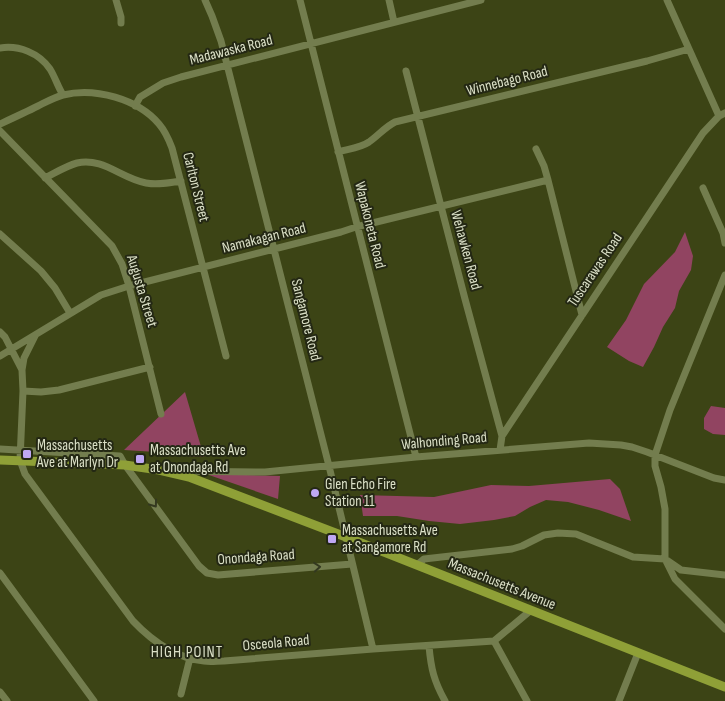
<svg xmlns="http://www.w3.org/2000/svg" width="725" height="701" viewBox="0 0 725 701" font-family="'Sofia Sans Condensed',sans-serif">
<rect width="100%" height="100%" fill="#3c4415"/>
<path fill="#914461" d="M685,232L693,256L691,270L679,291L675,308L663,327L654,347L643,367L629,361L607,347L626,320L644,284L675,252Z
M185,392L204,457L169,455L156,452L124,450Z
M711,406L725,408V435L713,434L704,429V418Z
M206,474L280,476L278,499Z
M610,479L620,489L631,521L599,510L568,502L546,500L530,507L515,516L494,520L460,524L429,521L397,516H363L360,495L434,497L491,485L529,486Z"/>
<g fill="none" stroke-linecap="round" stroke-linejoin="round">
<path stroke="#737d4e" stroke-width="7" d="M116,0L121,17V23
M205,0L212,16L221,41L329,466L373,649
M300,0L416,457
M389,0L394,22
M667,0L719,116
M0,48C19,45 39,53 50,69C55,77 58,87 63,95
M406,71L465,299L502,436
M135,106L140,97L163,83L181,77L481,0
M0,124C13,118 26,112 38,106C46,102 55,97 63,95C95,87 138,99 159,124C165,131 169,140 172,148L226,356
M0,131L112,246L122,264L129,286L161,414
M536,149L544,166L548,180L582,315
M338,152C348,149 360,148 369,142C379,135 385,127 395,122L647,61L689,49
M45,178C55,173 66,166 77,163C103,157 122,179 146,183C158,185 169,183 181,181
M703,188L723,233L725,243
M0,234L41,271L55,288L70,313
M725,275L670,410L655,455V466L661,487L665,509V559L675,579L725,629
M0,332L5,337L22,370L23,391L20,460L25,474L133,621C152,641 175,658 204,661C210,662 217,661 224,661L373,649L494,641L530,611
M0,356L101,295L129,286L341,232L356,227L548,180
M22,370L24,358L35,336
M23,391L41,392L59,390L150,367
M0,449L120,456L125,465L199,566L207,573L218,575L352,564
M500,450L502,436L703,133L719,116L725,113
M172,471L265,472L416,457L589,443L621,445L632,447L647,452L714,478L725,480
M417,565L424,559L512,549L522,546L544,535L558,533L576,534L633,557L665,559L681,570L725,575
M0,573L94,701
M494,641L527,701
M429,646C431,669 434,681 445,701
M0,692L7,701
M181,694L190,658
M619,701L638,653"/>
<path stroke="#8fa037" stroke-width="9" d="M0,460L125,465L159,470L189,477L346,537L725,687"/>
</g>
<defs><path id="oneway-chevron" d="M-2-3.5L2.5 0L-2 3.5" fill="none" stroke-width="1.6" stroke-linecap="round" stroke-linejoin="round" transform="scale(1.25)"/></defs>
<g stroke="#343920">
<use href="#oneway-chevron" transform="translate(154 504) rotate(54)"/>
<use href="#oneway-chevron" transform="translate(317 567) rotate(-5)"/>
</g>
<g fill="#bfa8f4" stroke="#242814" stroke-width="2">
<rect x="22" y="449" width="10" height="10" rx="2.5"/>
<rect x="135" y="454" width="10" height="10" rx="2.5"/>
<circle cx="315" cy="493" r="5"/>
<rect x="327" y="534" width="10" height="10" rx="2.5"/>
</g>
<g text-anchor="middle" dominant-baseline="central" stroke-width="4" stroke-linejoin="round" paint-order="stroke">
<g font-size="15" fill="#dbe0c7" stroke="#242814">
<text transform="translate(231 50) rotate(-14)">Madawaska Road</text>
<text transform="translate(507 81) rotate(-14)">Winnebago Road</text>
<text transform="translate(196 187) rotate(76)">Carlton Street</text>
<text transform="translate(370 225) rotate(76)">Wapakoneta Road</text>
<text transform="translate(264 238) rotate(-14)">Namakagan Road</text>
<text transform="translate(466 250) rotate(75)">Wehawken Road</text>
<text transform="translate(595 270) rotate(-56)">Tuscarawas Road</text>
<text transform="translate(142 291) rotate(73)">Augusta Street</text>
<text transform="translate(306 320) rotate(76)">Sangamore Road</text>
<text transform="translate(444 441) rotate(-5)">Walhonding Road</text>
<text transform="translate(256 557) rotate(-4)">Onondaga Road</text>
<text transform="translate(502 584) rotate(22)">Massachusetts Avenue</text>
<text transform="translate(276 643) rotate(-5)">Osceola Road</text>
</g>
<g font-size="15" fill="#dbe0c7" stroke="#242814" text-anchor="start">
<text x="37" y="445">Massachusetts<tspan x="37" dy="17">Ave at Marlyn Dr</tspan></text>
<text x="150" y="450">Massachusetts Ave<tspan x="150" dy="17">at Onondaga Rd</tspan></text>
<text x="325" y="484">Glen Echo Fire<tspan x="325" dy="17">Station 11</tspan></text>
<text x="342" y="530">Massachusetts Ave<tspan x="342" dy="17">at Sangamore Rd</tspan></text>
</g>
<g font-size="16" letter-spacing="1" fill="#dbe0c7" stroke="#242814">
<text x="187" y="652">HIGH POINT</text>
</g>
</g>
</svg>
